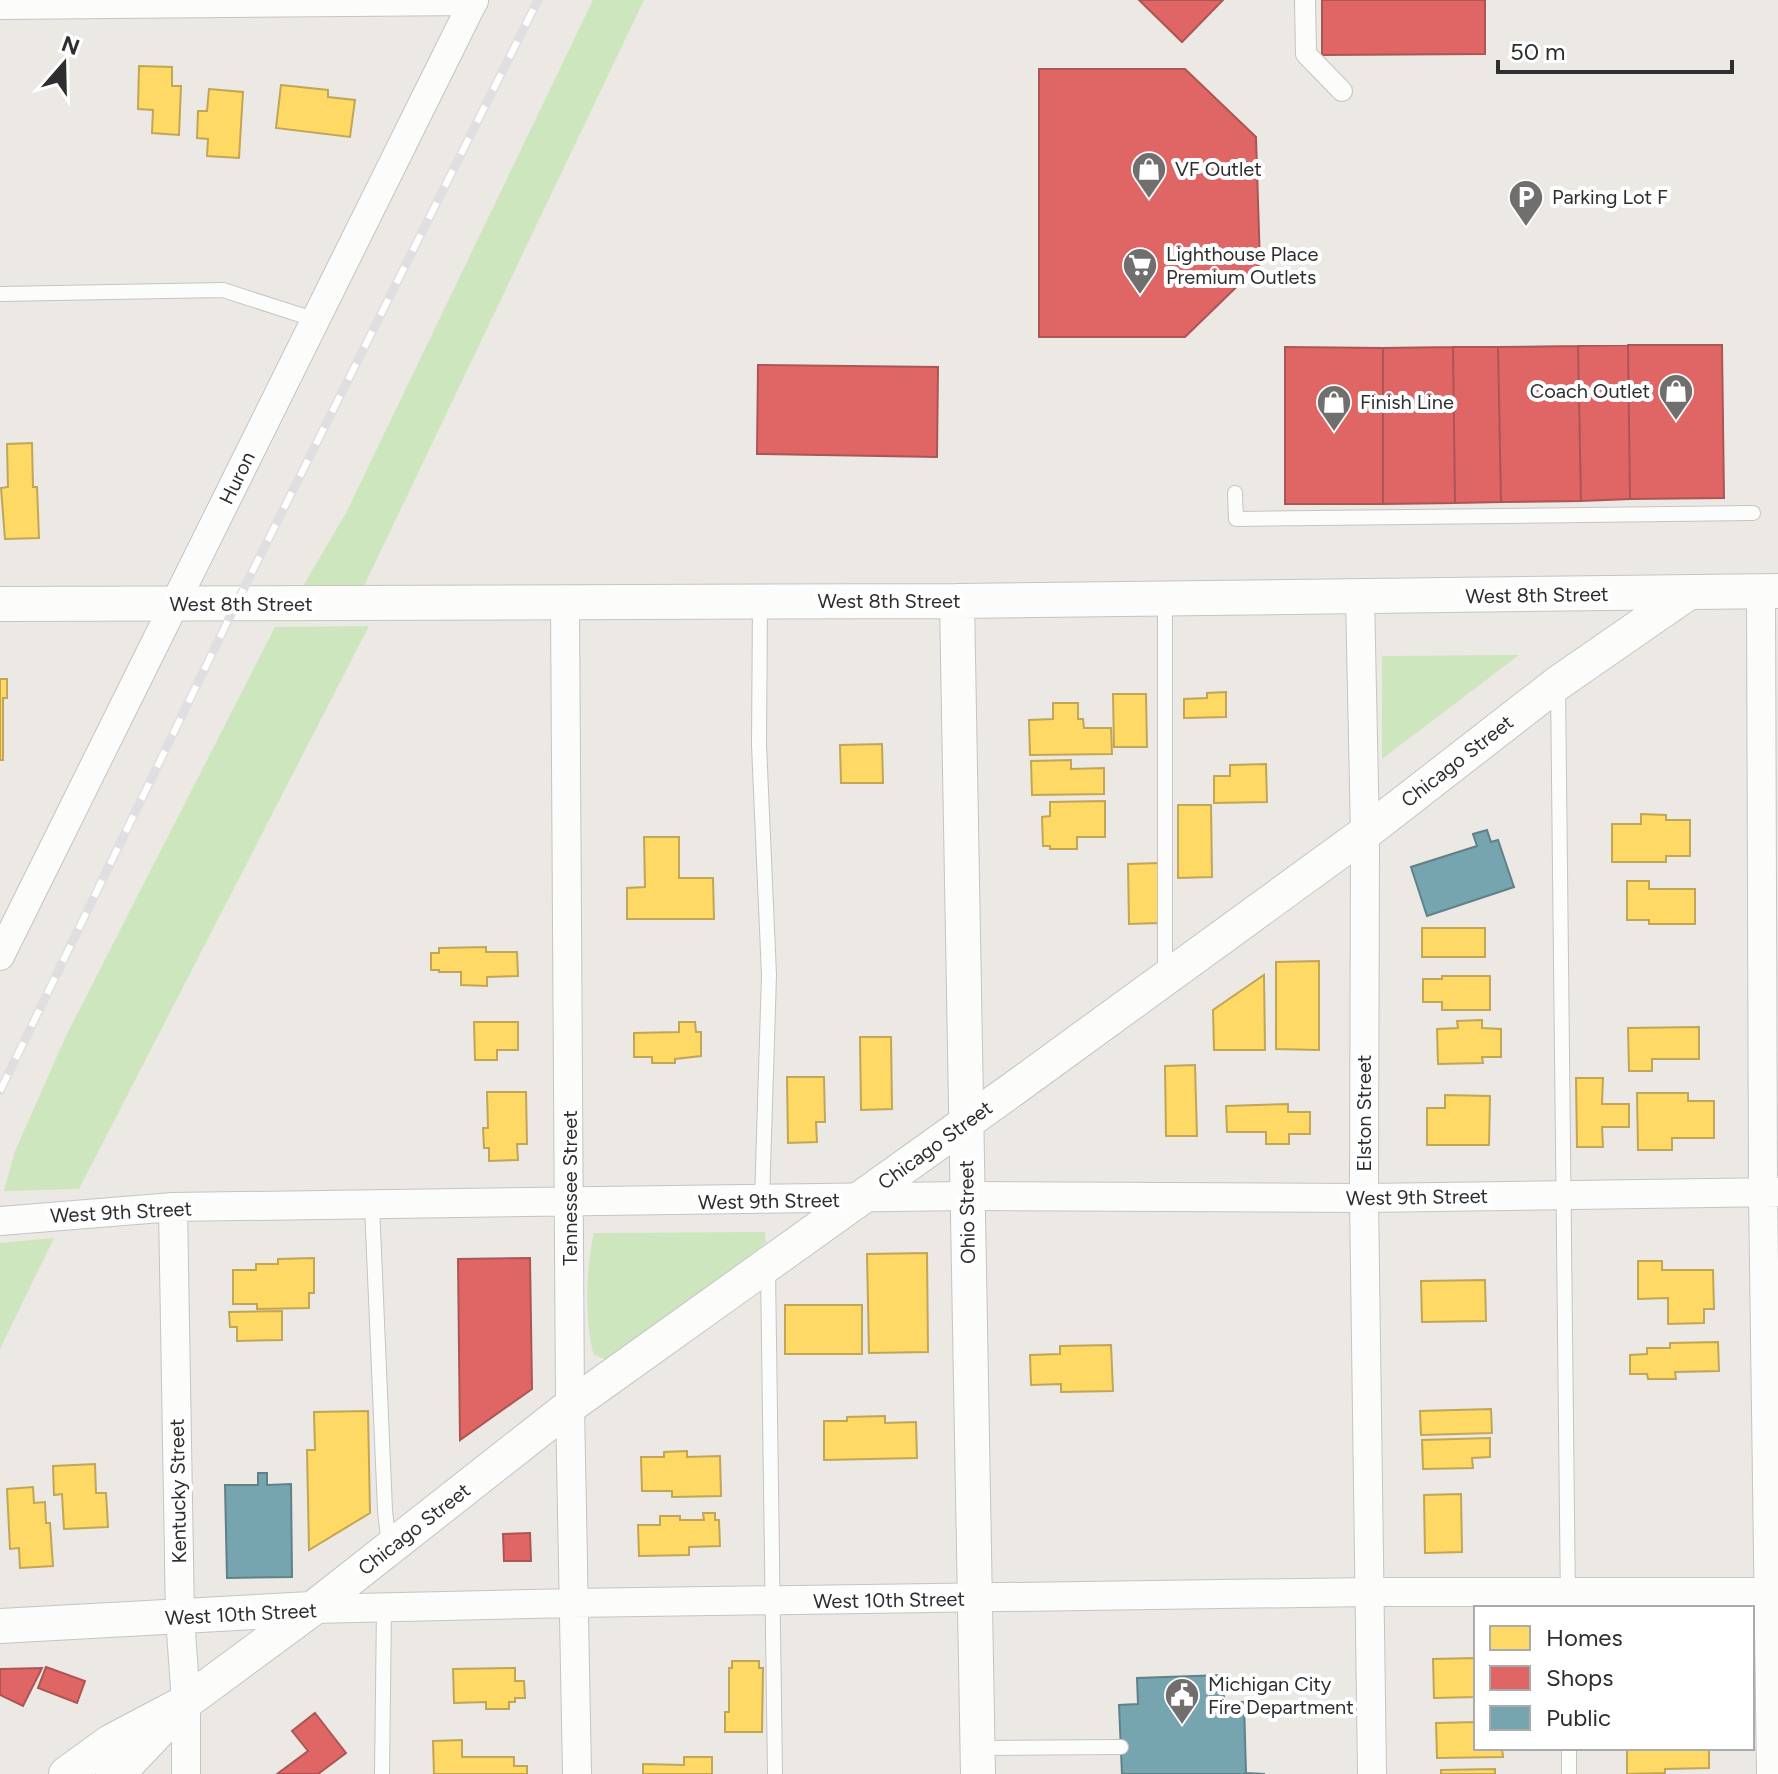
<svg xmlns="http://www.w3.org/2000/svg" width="1778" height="1774" viewBox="0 0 1778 1774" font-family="Figtree,sans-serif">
<rect width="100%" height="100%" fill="#ece8e4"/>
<path fill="#cee6be" d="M593,0H644L364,586H303L346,513Z
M369,626L79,1189L4,1191L15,1151L66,1036L275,627Z
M1519,655L1382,759V656Z
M765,1232L766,1243L626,1348L607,1360L594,1355C584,1323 586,1266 594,1233Z
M54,1238L0,1349V1243Z"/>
<path fill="#ffd966" stroke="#c0a655" stroke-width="2" d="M139,66L172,67V86H181L179,135L152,133L153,110L138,109Z
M281,85L328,90V97L355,100L350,137L276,128Z
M209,89L243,92L239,158L207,156L208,139L197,138L198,111H207Z
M32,443L33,487H37L39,538L5,539L1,488L8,487L7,444Z
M0,679H7V698H3V760H0Z
M1226,692V717L1184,718V699L1207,698V693Z
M1113,694H1146L1147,747H1114Z
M1053,703H1078V719H1083L1084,728H1111L1112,754L1030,755L1029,720L1053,719Z
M882,744L883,783H841L840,745Z
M1071,760V769L1104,768V794L1032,795L1031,761Z
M1266,764L1267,802L1214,803V776H1230V765Z
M1105,801V837H1077V849H1050V846H1043L1042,817L1050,816V802Z
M1178,805H1211L1212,877L1178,878Z
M1641,814L1666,815V820H1690V856H1666V862H1612V824H1641Z
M644,837H679V878H713L714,919H627V888L645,887Z
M1158,863L1159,923L1129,924L1128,864Z
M1627,881H1649V889H1695V924H1649V920H1627Z
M1422,928H1485V957H1422Z
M486,947V952H517L518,976L487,977V986L461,985V972H439V970H431V953H439V948Z
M1319,961V1050L1276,1049V962Z
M1264,975L1265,1050H1214L1213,1010Z
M1442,976H1490V1010H1442V1002H1423V979H1442Z
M1482,1020V1028L1501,1029V1057H1482L1483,1063L1438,1064L1437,1029L1458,1028L1457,1021Z
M474,1022H518V1050H497V1060H475Z
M679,1022H695L696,1032H701V1056L675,1059V1063H652V1057H634V1033L679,1032Z
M1699,1027V1059H1652V1071H1629L1628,1028Z
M860,1037H891L892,1109L861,1110Z
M1195,1065L1197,1136H1166L1165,1066Z
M787,1077H824L825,1122H816L817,1142L788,1143Z
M1576,1078H1603L1602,1104H1629V1127H1602L1603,1147H1577Z
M487,1092H526L527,1144H517L518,1160L489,1161V1148H484L483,1128H488Z
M1637,1093H1688V1101H1714V1138H1672V1150H1638Z
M1445,1095L1490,1096L1489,1145H1427V1108H1445Z
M1288,1104V1112H1310V1134H1289V1144H1266V1132H1227L1226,1106Z
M927,1253L928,1352L869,1353L867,1254Z
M314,1258V1293H309V1308L257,1309V1304H233V1270H256V1264H278V1259Z
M1638,1261H1662V1270H1713L1714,1309H1704V1323L1668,1324V1298L1638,1299Z
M1485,1280L1486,1321L1422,1322L1421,1281Z
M785,1305H862V1354H785Z
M282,1311V1340L237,1341V1327H230L229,1312Z
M1718,1342L1719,1371L1675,1372L1676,1379H1648L1647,1374H1630V1355L1647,1354V1348H1670V1343Z
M1111,1345L1113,1391L1061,1392V1384L1031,1385L1030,1355L1060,1354V1346Z
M1491,1409L1492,1433L1421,1435L1420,1411Z
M368,1411L370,1513L309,1550L307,1450H315L314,1412Z
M885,1416V1423L916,1422L917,1458L824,1460V1421H847V1417Z
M1490,1438V1457L1472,1458L1473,1468L1423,1469L1422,1440Z
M687,1451V1457L720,1456L721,1496L672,1497V1491H642L641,1457H664V1452Z
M95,1464L96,1493H106L108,1527L64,1529L62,1494L54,1495L53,1466Z
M33,1487L34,1503L45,1502L46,1523H50L53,1566L20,1568L19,1548L10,1549L7,1489Z
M1461,1494L1462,1552L1425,1553L1424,1495Z
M703,1513H715V1520H719L720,1546L689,1547V1555L639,1556L638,1525H660V1516H680V1520H704Z
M1476,1658V1697L1434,1698L1433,1659Z
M732,1661H759V1668H763L762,1732H725V1712H729V1668H732Z
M515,1668V1681H524L525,1698H515V1702H509V1709H486V1702L454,1703L453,1669Z
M1476,1722V1748H1502L1503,1757L1437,1758L1436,1723Z
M462,1740V1757H514V1766H527V1774H434L433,1741Z
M1627,1748H1709V1768L1665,1769V1773L1627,1774Z
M684,1757H712V1774H643V1764L684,1765Z
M1495,1769V1774H1441V1770Z"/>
<path fill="#e06666" stroke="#ab5555" stroke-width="2" d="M1139,0H1223L1182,42Z
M1322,0H1485V54L1322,55Z
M1039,69H1185L1256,137L1260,264L1185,337H1039Z
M1628,345H1722L1724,498L1630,499Z
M1628,345L1630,499L1581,501L1578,346Z
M1578,346L1581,501L1501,502L1498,347Z
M1285,347L1383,348V504H1285Z
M1453,347L1455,503L1383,504V348Z
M1453,347H1498L1501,502L1455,503Z
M758,365L938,367L937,457L757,454Z
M530,1258L532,1389L460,1440L458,1259Z
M530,1533L531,1561H504L503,1534Z
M46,1667L85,1681L77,1703L38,1688Z
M42,1668L23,1706L0,1695V1669Z
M315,1713L346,1753L318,1774H277L308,1751L292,1731Z"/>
<path fill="#76a5af" stroke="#608188" stroke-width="2" d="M1487,830L1491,842L1498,840L1514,887L1427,916L1411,867L1477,846L1473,834Z
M258,1473H267V1485L291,1484L292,1577L227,1578L225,1485H258Z
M1223,1675L1224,1702H1244L1246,1773L1265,1774H1122L1119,1705L1138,1704L1137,1678Z"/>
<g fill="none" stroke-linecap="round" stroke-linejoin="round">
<g stroke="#c5c4c5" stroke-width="16">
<path id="service" d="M0,294L223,290L316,320
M1235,493L1236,519L1753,513
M760,602L759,745L769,975L762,1200
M1558,684L1568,1608
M1165,974V599
M372,1205L385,1510L389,1548
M768,1270L775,1774
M978,1748L1121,1747
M1569,1748V1774
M382,1774L384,1608"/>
</g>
<g stroke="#c5c4c5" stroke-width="22">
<path id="pedestrian" d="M1305,0L1306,54L1342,91"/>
</g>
<g stroke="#c5c4c5" stroke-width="30">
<path id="minor" d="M0,5L474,1
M1761,592L1763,1192L1771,1774
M1360,597L1365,833L1364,1198L1372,1774
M565,602L570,1406L577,1774
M0,956L474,0
M173,1207L180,1618L186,1702V1774
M0,1221L173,1207L967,1196L1364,1198L1778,1192
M312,1609L573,1603L1371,1592H1778"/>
</g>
<g stroke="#c5c4c5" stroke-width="36">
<path id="tertiary" d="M957,601L978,1774
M0,604L957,601L1778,591
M0,1626L311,1609
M66,1774L110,1742L186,1702L312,1609L570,1406L1009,1092L1365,833L1558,683L1688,593
M113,1774L130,1761L169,1720"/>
</g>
<use href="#service" stroke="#fcfcfb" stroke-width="14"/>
<use href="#pedestrian" stroke="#fcfcfb" stroke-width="20"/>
<use href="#minor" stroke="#fcfcfb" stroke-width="28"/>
<use href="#tertiary" stroke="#fcfcfb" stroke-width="34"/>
<g stroke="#dfdfe1" stroke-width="9">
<path id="rail" d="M0,1091L236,604L538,0"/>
</g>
<use href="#rail" stroke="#fff" stroke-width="6" stroke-dasharray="18" stroke-linecap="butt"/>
</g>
<defs>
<g id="shop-pin" transform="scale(1.8)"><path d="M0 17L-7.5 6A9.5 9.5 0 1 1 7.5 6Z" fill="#706f6e" stroke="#fff"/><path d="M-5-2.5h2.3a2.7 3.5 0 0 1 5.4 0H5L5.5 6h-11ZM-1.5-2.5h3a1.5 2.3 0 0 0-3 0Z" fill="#fff"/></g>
<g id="parking-pin" transform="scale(1.8)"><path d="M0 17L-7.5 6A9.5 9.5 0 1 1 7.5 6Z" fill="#706f6e" stroke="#fff"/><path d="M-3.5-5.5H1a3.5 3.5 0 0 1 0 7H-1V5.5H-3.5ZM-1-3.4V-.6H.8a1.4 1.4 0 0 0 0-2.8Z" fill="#fff"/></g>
<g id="supermarket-pin" transform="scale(1.8)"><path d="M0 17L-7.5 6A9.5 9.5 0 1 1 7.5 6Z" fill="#706f6e" stroke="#fff"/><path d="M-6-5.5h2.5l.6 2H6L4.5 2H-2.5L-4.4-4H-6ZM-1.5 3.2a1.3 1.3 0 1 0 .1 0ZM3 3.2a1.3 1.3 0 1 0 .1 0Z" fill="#fff"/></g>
<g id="civic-pin" transform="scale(1.8)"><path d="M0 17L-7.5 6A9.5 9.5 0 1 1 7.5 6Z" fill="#706f6e" stroke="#fff"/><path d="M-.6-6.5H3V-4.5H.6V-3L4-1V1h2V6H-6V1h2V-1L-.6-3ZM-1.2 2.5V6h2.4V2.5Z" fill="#fff"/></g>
</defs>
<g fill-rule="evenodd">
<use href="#shop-pin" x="1149" y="169"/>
<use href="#parking-pin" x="1526" y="197"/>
<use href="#supermarket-pin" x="1140" y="265"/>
<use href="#shop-pin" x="1676" y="391"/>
<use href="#shop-pin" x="1334" y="402"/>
<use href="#civic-pin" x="1182" y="1695"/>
</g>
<g text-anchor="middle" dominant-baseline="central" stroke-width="8" stroke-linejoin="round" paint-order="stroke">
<g font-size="20" fill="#2e2e2e" stroke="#fff" text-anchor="start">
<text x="1175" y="169">VF Outlet</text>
<text x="1552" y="197">Parking Lot F</text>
<text x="1166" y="254">Lighthouse Place<tspan x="1166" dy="23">Premium Outlets</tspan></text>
<text x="1650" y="391" text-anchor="end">Coach Outlet</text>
<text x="1360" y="402">Finish Line</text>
<text x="1208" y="1684">Michigan City<tspan x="1208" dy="23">Fire Department</tspan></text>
</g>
<g font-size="20" fill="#2e2e2e" stroke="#fff">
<text transform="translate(237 478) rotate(-64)">Huron</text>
<text transform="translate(1537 595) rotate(-1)">West 8th Street</text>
<text x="889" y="601">West 8th Street</text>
<text x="241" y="604">West 8th Street</text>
<text transform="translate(1457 761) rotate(-38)">Chicago Street</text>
<text transform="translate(1364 1113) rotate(-90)">Elston Street</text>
<text transform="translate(935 1145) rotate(-36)">Chicago Street</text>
<text transform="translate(570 1188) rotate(-90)">Tennessee Street</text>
<text transform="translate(1417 1197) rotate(-1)">West 9th Street</text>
<text transform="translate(769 1201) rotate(-1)">West 9th Street</text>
<text transform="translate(121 1212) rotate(-3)">West 9th Street</text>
<text transform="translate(967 1212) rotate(-91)">Ohio Street</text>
<text transform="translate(178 1491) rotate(-91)">Kentucky Street</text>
<text transform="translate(414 1529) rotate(-38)">Chicago Street</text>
<text transform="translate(889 1600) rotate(-1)">West 10th Street</text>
<text transform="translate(241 1614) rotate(-3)">West 10th Street</text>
</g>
</g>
<rect x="1474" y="1606" width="280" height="144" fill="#ffffff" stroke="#ababab" stroke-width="2"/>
<rect x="1490" y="1626" width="40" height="24" fill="#ffd966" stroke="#ababab" stroke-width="2"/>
<text x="1546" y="1646" font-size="24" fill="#2e2e2e">Homes</text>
<rect x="1490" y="1666" width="40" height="24" fill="#e06666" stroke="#ababab" stroke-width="2"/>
<text x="1546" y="1686" font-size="24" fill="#2e2e2e">Shops</text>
<rect x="1490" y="1706" width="40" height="24" fill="#76a5af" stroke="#ababab" stroke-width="2"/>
<text x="1546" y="1726" font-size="24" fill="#2e2e2e">Public</text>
<g transform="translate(64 64) rotate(20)" stroke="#ffffff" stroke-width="6" paint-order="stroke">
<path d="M0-6L14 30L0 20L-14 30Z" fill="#2e2e2e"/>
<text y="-12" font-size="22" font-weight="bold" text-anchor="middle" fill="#2e2e2e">N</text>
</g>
<path d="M1498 60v12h234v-12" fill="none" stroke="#2e2e2e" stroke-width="4"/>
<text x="1510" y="60" font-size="24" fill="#2e2e2e" stroke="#ffffff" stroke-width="6" paint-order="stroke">50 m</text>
</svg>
